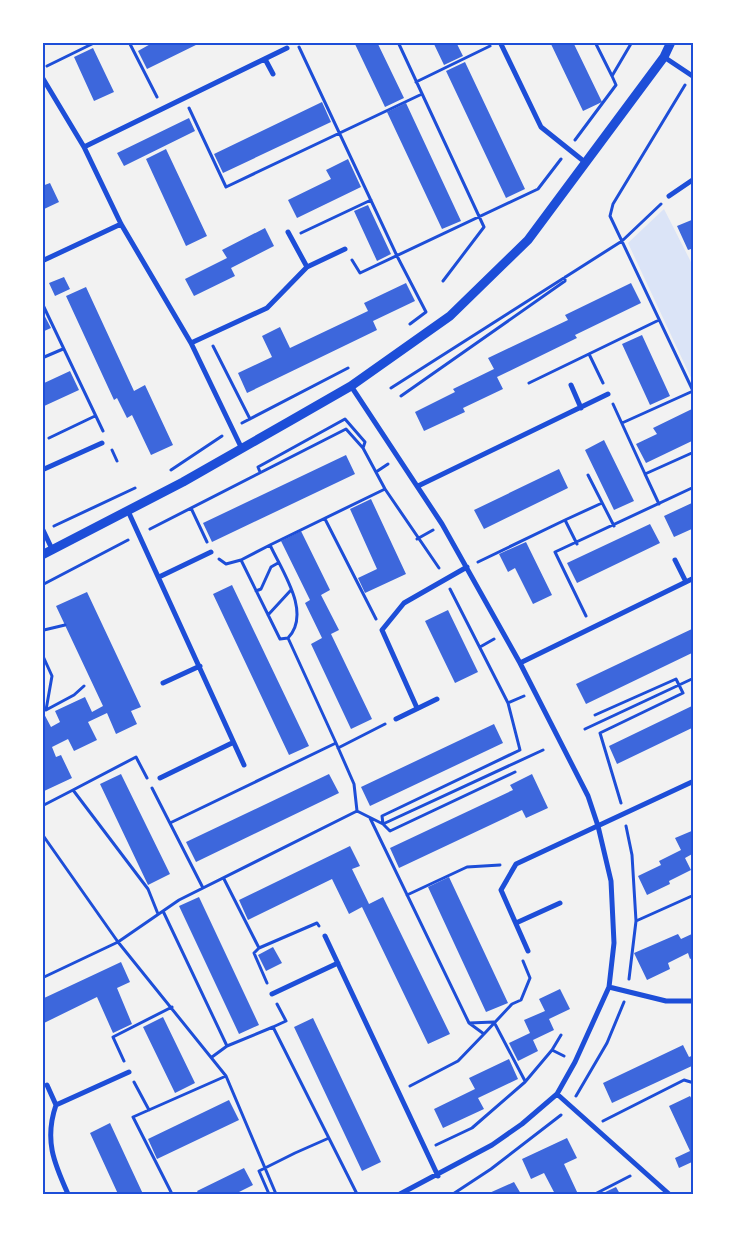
<svg xmlns="http://www.w3.org/2000/svg" width="736" height="1237" viewBox="0 0 736 1237" font-family="Signika,sans-serif">
<rect width="100%" height="100%" fill="#f2f2f2"/>
<path fill="#dbe4f7" d="M664,209L693,266V382L628,243Z"/>
<path fill="#3d67dc" d="M154,42H202L147,69L138,51Z
M354,42H377L404,98L385,107Z
M433,42H456L463,56L444,65Z
M550,42H573L602,102L583,111Z
M93,48L114,92L94,101L74,57Z
M465,62L525,189L506,198L446,71Z
M322,102L331,122L223,173L214,154Z
M406,103L461,221L442,229L387,112Z
M189,118L195,131L124,166L117,153Z
M166,149L207,236L186,246L146,159Z
M348,159L361,187L297,218L288,200L331,179L326,170Z
M50,183L59,202L42,210V186Z
M368,205L391,254L377,261L354,211Z
M694,219V248L688,250L677,226Z
M265,228L274,246L231,268L235,276L194,296L185,279L227,258L222,250Z
M64,277L70,289L55,296L49,283Z
M406,283L415,301L373,321L377,330L247,393L238,373L272,357L262,336L280,327L290,348L368,311L364,303Z
M631,283L641,303L575,335L577,338L497,377L503,389L463,408L465,412L424,431L415,412L455,392L453,389L494,369L488,358L568,320L565,315Z
M86,287L134,391L145,385L173,445L151,455L132,415L127,418L117,398L114,400L66,296Z
M42,311L51,328L42,332Z
M642,335L670,396L650,405L622,344Z
M70,371L79,390L42,407V384Z
M694,408V440L646,463L636,444L657,434L653,428Z
M604,440L634,501L614,510L585,450Z
M346,455L355,474L212,542L203,523Z
M559,469L568,488L484,529L474,510Z
M371,499L406,574L365,593L358,578L377,569L350,509Z
M694,502V528L674,537L664,516Z
M650,524L660,543L577,583L567,563Z
M301,531L330,590L321,595L339,630L331,634L372,719L351,729L311,644L322,638L305,603L310,600L281,541Z
M526,542L552,595L533,604L515,568L508,572L499,554Z
M232,585L309,746L289,755L213,594Z
M87,592L141,707L131,711L137,724L116,734L107,713L88,722L97,740L74,751L68,739L52,747L56,757L61,755L72,778L42,792V710L51,727L60,722L55,711L85,697L92,712L103,706L56,606Z
M448,610L478,672L455,683L425,621Z
M694,628V652L586,704L576,684Z
M694,705V727L617,764L609,746Z
M494,724L503,743L370,806L361,787Z
M121,774L170,874L148,885L100,784Z
M329,774L339,793L196,862L186,842Z
M532,774L548,808L526,818L522,810L399,868L390,848L513,790L510,785Z
M694,830V853L685,858L691,870L669,881L670,884L647,895L638,876L661,865L659,861L681,850L675,838Z
M350,846L360,866L352,869L369,904L383,897L450,1034L428,1044L362,907L349,914L332,879L248,920L239,900Z
M449,877L508,1003L486,1012L428,887Z
M199,897L259,1025L239,1034L179,906Z
M694,933V957L690,959L688,953L668,963L670,969L647,980L634,953L678,934L681,939Z
M273,947L282,963L266,971L258,955Z
M121,962L130,982L117,988L132,1024L113,1033L97,997L42,1024V999Z
M560,989L570,1009L549,1019L554,1030L533,1040L538,1051L518,1061L509,1043L530,1033L524,1020L545,1011L539,999Z
M163,1017L195,1083L175,1093L143,1027Z
M313,1018L381,1162L362,1171L294,1027Z
M683,1045L689,1057L694,1055V1065L612,1103L603,1083Z
M509,1059L518,1079L478,1098L484,1109L443,1128L434,1109L475,1089L469,1078Z
M690,1096L694,1103V1165L692,1162L679,1168L675,1158L690,1151L669,1106Z
M229,1100L239,1120L157,1159L148,1139Z
M110,1123L129,1164L143,1194H118L90,1133Z
M567,1138L577,1158L564,1164L578,1194H555L544,1173L531,1179L522,1159Z
M244,1168L253,1185L239,1192L240,1194H199L197,1191Z
M514,1182L521,1194H487Z
M616,1187L620,1194H601Z"/>
<g fill="none" stroke-linecap="round" stroke-linejoin="round">
<path stroke="#1d4ed8" stroke-width="3" d="M129,42L157,97
M398,42L484,227L443,281
M595,42L612,76
M299,47L397,256L426,312L410,324
M47,66L96,42
M416,82L490,46
M685,85L613,204L610,216L694,393
M189,108L226,187L422,94
M575,140L616,85L612,76L632,42
M301,233L371,200
M352,260L360,273L538,189L561,159
M42,303L103,431
M213,346L250,419
M589,354L603,383
M42,358L63,349
M529,383L659,320
M391,388L622,241L661,204
M401,396L565,281V277
M613,404L645,474
M242,423L348,368
M622,423L693,391
M49,438L95,416
M112,450L117,461
M171,470L222,436
M260,472L258,467L345,419L365,442L363,448
M376,472L388,464
M588,475L614,526
M659,504L645,474L694,452
M191,508L207,542
M325,519L376,619
M54,526L135,488
M150,529L346,429L363,448L385,489L439,568
M417,539L433,530
M577,544L565,520L602,503
M270,545L385,489
M219,559L226,564L241,560
M478,562L565,520
M42,585L128,540
M450,589L508,703L520,750L382,816L383,824L390,831L515,772
M256,591L261,589L271,567L278,563
M268,615L291,590
M586,616L555,552L694,487
M44,630L65,625
M288,638L280,639L241,560L270,545C282,571 312,613 288,638L336,743
M480,647L494,639
M42,654L52,676L46,710L74,695L84,686
M508,703L524,696
M595,715L676,679L683,693L600,733L621,803
M585,729L694,678
M338,748L385,724
M152,788L203,888
M73,790L136,757L147,778
M42,806L73,790L148,889L158,914
M370,818L469,1023L484,1034L512,1004L521,1000L530,978L523,961
M170,823L336,743L354,784L357,811
M626,826L632,855L636,921L629,979
M42,834L118,942L226,1076L276,1194
M224,879L259,948L254,953L267,983
M407,895L467,867L500,865
M163,911L227,1046
M636,921L694,895
M259,948L317,923L319,926
M42,978L118,942L179,900L357,811L383,824L543,750
M469,1023L494,1022L525,1081
M273,1027L286,1021L277,1004
M552,1050L564,1056
M212,1057L227,1046L273,1027L357,1194
M124,1061L113,1037L172,1007
M134,1082L149,1110
M410,1086L458,1061L484,1034
M576,1096L607,1043L624,1002
M603,1121L684,1080L694,1083
M436,1145L472,1128L525,1082L552,1050L561,1035
M172,1194L133,1117L226,1076
M269,1194L259,1171L295,1153L329,1138
M453,1194L491,1169L561,1115
M595,1194L630,1176"/>
<path stroke="#1d4ed8" stroke-width="5" d="M500,42L541,127L586,163
M664,57L694,77
M265,59L273,74
M42,77L84,147L121,224L191,343L242,449
M84,147L287,48
M669,196L694,179
M288,232L307,267
M42,261L121,224
M191,343L267,308L307,267L345,249
M571,385L581,408
M351,386L442,524L520,663L588,796L598,826L611,881L614,943L609,987L575,1062L557,1094L522,1124L492,1145L400,1194
M42,470L102,443
M418,486L608,394
M128,511L244,765
M42,528L52,549
M675,560L686,582
M159,577L211,552
M520,663L694,578
M163,683L200,666
M417,708L382,630L404,603L467,567
M396,719L437,699
M160,778L232,743
M516,923L560,903
M325,936L438,1176
M528,951L501,890L516,864L694,781
M609,987L666,1001H694
M272,994L338,963
M47,1085L56,1105C44,1140 54,1163 68,1194
M557,1094L669,1194
M56,1105L129,1072"/>
<path stroke="#1d4ed8" stroke-width="9" d="M42,555L183,482L290,421L351,386L450,316L528,240L664,57L671,42"/>
</g>
<rect width="736" height="1237" fill="none" stroke="#ffffff" stroke-width="88"/>
<rect x="44" y="44" width="648" height="1149" fill="none" stroke="#1d4ed8" stroke-width="2"/>
</svg>
